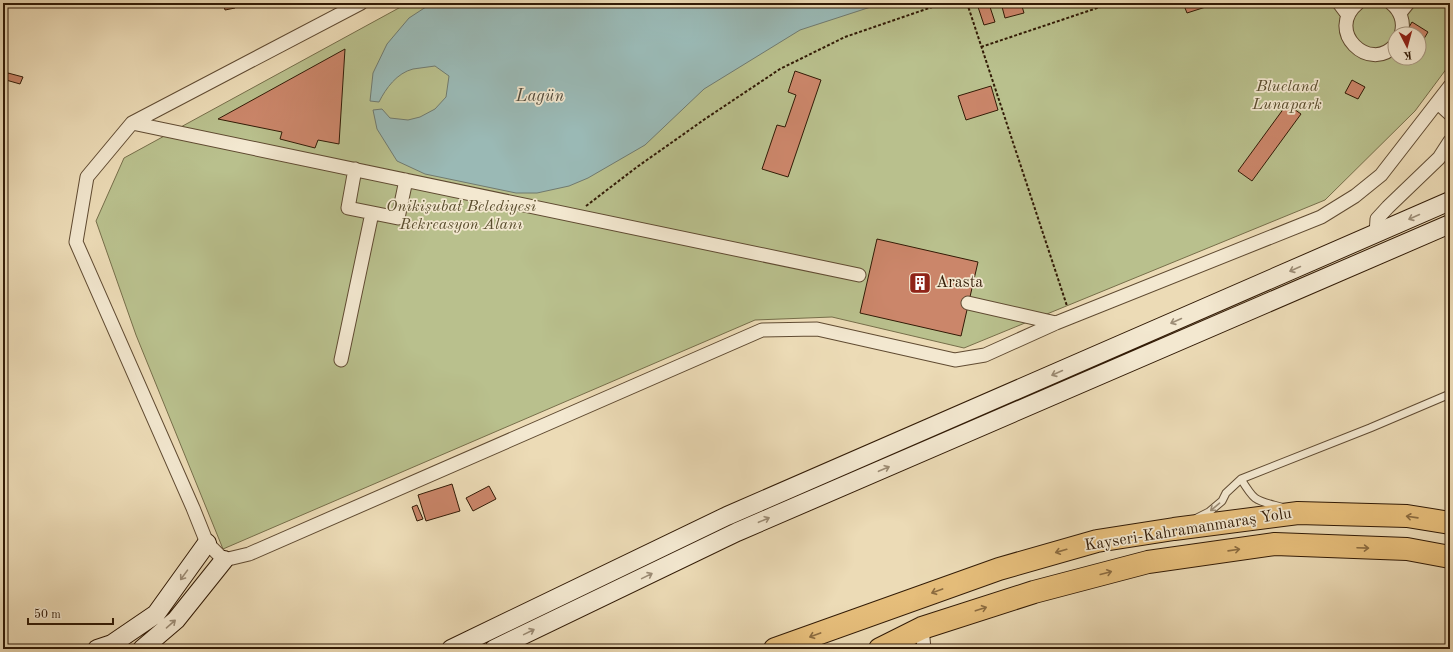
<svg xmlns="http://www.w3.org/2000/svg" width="1453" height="652" viewBox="0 0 1453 652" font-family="'Old Standard TT',serif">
<rect width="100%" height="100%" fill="#ecdbb6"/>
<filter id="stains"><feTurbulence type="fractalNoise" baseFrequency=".005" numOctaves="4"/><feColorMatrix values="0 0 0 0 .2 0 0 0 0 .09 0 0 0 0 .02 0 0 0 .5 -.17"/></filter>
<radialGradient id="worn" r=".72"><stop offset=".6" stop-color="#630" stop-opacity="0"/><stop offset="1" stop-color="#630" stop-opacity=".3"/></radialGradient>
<path fill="#b9c08d" stroke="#766e4a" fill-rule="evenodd" d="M408,3H1450V64L1415,111L1325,200L964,348L832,317L755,320L223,549L136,335L96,221L124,158ZM1395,34H1419V58H1395Z"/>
<path fill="#9ab9b5" stroke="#707a6f" d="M432,3H883L800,30L704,89L645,145L588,178L569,186L537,193H516L425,174L397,161L377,129L373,110L382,109L390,118L408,120L420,117L435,109L446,97L449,76L435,66C428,67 420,68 413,69C397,73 386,88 379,102L370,101L373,73L387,44L409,18Z"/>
<path fill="#cb866a" stroke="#321b06" d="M223,3H234L235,8L225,10Z
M1001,3H1021L1024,13L1005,18Z
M1183,3H1214L1215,4L1187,13Z
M989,4L995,22L984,25L978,7Z
M1412,22L1428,32L1419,47V34H1405Z
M345,49L339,144L318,140L315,148L280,139L282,132L218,119Z
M795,71L821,80L788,177L762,169L777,125L785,127L796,95L788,92Z
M8,73L23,77L20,84L6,80Z
M1352,80L1365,87L1358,99L1345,93Z
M991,86L998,110L966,120L958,96Z
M1287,104L1301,114L1252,181L1238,171Z
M877,239L978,262L961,336L860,313Z
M452,484L460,511L426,521L418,495Z
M489,486L496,499L473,511L466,498Z
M417,505L423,519L417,521L412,507Z"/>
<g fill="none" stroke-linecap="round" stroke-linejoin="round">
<g stroke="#604b32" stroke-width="9">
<path id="lane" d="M1241,479C1255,502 1255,500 1281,507
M1197,518L1209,512L1222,501L1226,493L1241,479L1370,428L1450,394"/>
</g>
<g stroke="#604b32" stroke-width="15">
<path id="street" d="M361,3L132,123L87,177L76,242L193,508L207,543L224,560L249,554L762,330L817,329L955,360L985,355L1056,323L1321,217L1355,196L1381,175L1450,86
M1339,3L1348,15
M1358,3C1324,31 1370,74 1395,45
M1391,3C1400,10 1405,22 1401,34
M1400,13L1408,3
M1438,103L1450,114
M132,123L859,275
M355,169L348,208L398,218L406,180
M1376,234L1377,219L1388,207L1439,158L1450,141
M968,303L1056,323
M341,360L372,213
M922,628L924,649"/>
</g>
<g stroke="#321b06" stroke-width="20">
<path id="secondary" d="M97,649L112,644L156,614L207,543
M142,649L176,620L224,560
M451,649L727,516L1450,201
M494,649L737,532L1450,224"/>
</g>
<g stroke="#321b06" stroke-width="24">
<path id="highway" d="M775,649L999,569L1097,541L1174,529L1298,513L1407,516L1450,523
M880,649L922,628L1034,592L1148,562L1275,544L1407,549L1450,557"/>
</g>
<path stroke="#321b06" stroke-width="2" stroke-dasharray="3 2" stroke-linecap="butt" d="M967,3L1067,306
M981,47L1112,3
M586,206L637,167L705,119L780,69L845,37L944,3"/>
<use href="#lane" stroke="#f3e8d0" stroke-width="7"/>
<use href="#street" stroke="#f3e8d0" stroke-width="13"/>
<use href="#secondary" stroke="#f3e8d0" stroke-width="18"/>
<use href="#highway" stroke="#e6be7b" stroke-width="22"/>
</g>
<defs><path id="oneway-shaft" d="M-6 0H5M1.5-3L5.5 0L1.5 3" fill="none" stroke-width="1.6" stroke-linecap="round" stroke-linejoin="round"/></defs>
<g stroke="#9c8c75">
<use href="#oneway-shaft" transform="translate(1414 217) rotate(156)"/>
<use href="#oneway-shaft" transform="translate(1295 269) rotate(156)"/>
<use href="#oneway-shaft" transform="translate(1176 321) rotate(156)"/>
<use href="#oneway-shaft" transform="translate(1057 373) rotate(156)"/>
<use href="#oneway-shaft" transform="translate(884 469) rotate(-23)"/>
<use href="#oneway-shaft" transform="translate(1215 507) rotate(140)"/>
<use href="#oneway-shaft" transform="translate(764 520) rotate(-23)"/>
<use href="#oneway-shaft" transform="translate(184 575) rotate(126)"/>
<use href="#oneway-shaft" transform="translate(647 576) rotate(-26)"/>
<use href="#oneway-shaft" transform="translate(171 624) rotate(-41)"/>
<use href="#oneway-shaft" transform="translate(529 632) rotate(-26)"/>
</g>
<g stroke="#8c6c40">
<use href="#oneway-shaft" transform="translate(1412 517) rotate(-172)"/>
<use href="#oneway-shaft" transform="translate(1363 548) rotate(2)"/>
<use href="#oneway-shaft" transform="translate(1234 550) rotate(-8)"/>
<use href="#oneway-shaft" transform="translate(1061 551) rotate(164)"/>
<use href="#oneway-shaft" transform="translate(1106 573) rotate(-15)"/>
<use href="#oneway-shaft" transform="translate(937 591) rotate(160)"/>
<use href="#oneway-shaft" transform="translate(981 609) rotate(-18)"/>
<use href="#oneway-shaft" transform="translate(815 635) rotate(160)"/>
</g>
<defs>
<g id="building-square" transform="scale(1.15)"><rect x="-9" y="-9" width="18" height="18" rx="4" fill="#8f2418" stroke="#f3e8d0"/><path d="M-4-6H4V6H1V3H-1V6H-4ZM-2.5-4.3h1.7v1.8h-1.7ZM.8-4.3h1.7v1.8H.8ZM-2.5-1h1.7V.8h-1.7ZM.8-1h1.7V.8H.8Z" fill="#fff"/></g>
</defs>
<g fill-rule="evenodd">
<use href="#building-square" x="920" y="283"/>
</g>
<g text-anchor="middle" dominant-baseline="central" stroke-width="3.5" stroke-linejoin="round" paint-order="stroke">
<g font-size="16" font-style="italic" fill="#5a4d2e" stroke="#f3e8d0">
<text x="1287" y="87">Blueland<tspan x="1287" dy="18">Lunapark</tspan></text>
<text x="461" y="207">Onikişubat Belediyesi<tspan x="461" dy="18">Rekreasyon Alanı</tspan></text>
</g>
<g font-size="16" fill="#321b06" stroke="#f3e8d0" text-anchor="start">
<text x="936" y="283">Arasta</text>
</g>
<g font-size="16" fill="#321b06" stroke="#f3e8d0">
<text transform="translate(1188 530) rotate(-9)">Kayseri-Kahramanmaraş Yolu</text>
</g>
<g font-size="17" font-style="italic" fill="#514a3b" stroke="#f3e8d0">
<text x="540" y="96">Lagün</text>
</g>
</g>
<rect width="1453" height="652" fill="none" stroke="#ecdbb6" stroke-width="16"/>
<rect x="4" y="4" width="1445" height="644" fill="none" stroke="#321b06" stroke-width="2"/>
<rect x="8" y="8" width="1437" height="636" fill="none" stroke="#321b06"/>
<g transform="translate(1407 46) rotate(174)"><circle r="19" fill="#f3e8d0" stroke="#a6967f"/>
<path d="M0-3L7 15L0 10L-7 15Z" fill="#8f2418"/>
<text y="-6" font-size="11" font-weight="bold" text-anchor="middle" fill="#321b06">K</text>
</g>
<path d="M28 618v6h85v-6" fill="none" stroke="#321b06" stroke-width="2"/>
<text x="34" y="618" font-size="12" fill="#321b06" stroke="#f3e8d0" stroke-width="3" paint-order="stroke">50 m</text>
<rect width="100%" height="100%" filter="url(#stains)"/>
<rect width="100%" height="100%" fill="url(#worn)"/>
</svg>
